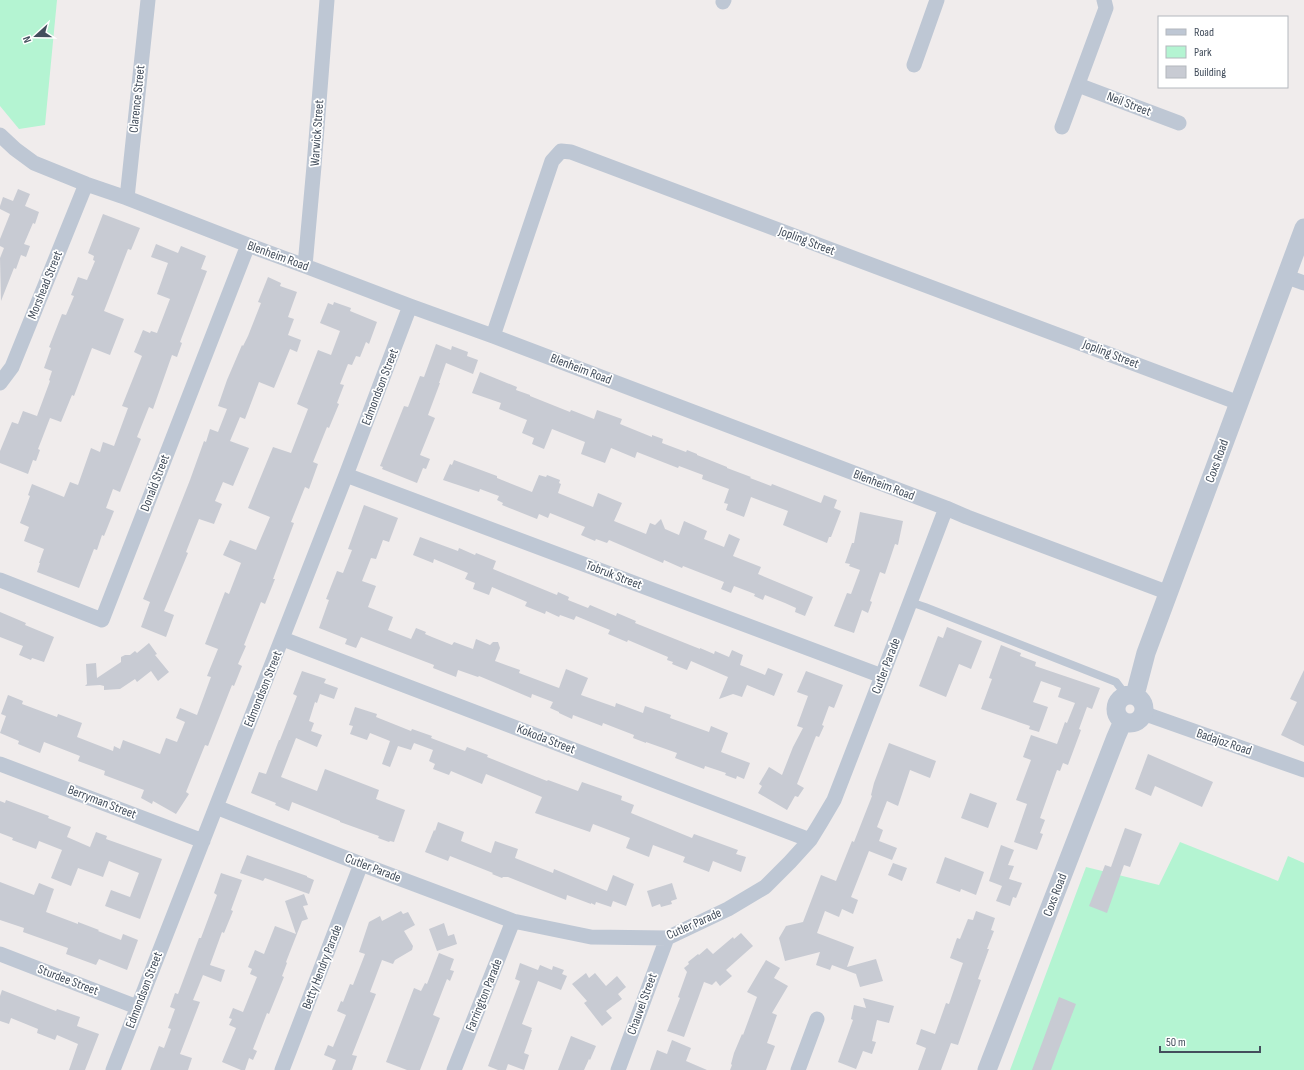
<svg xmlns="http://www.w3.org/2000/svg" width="1304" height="1070" viewBox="0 0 1304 1070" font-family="'Sofia Sans Condensed',sans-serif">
<rect width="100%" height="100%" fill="#f0ecec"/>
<path fill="#b4f4d2" d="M0,0H57L45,125L19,129L0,106Z
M1180,842L1278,881L1288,856L1304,863V1070H1010L1086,867L1159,885Z"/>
<path fill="#c8cbd3" d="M18,189L30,194L25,206L39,212L35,224L33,223L24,244L30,246L26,257L21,255L16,269L14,268L1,301L0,258L4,248L0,246V239L10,214L0,209V206L3,197L13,201Z
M103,214L140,228L131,250L128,249L104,311L124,319L110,355L92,348L74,396L72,395L61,422L50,418L38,449L40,450L36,461L33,460L28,474L0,463V451L12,422L18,424L23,411L37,416L50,381L49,380L52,371L44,368L51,348L49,347L62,314L66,315L74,296L71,295L78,277L87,280L95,261L93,260L94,256L88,253Z
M156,244L178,253L181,246L206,256L201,269L207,271L180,342L182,343L177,357L172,355L153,409L149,407L137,437L141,439L120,492L113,489L106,508L114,511L104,536L102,535L97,550L94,549L79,588L37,572L40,563H39L44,549L24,541L29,527L20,523L30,496L28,495L32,484L64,497L70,482L78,485L91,448L100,452L103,442L114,446L128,408L122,406L142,356L134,352L143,330L150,333L151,331L157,333L170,299L157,294L168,263L151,257Z
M268,277L281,283L280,286L297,292L288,317L294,319L288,335L301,340L297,352L290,349L274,388L259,382L245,419L240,417L230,441L249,448L233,486L223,482L215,501L222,504L214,524L199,519L186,552L188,553L164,611L174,615L166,637L141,627L150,602L143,599L190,480L204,441L206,442L210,429L218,432L227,409L218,406L227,380L242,345L243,346L248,336L261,303L258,302Z
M334,302L351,308L350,311L377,322L369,344L366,342L360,357L356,356L352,365L348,364L340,384L344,385L337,403L339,404L329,428L327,427L313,462L318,464L309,489L305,487L291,522L294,523L273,579H275L265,604L261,602L244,645L246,646L238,664L242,666L234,686L232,685L208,746L205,745L186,792L189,794L176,814L153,801L152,804L141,798L144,790L104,775L105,771L78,761L80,756L44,742L40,753L18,744L19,741L0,733L6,716L1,714L8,695L23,701L22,704L57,717L58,714L82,723L77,737L113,751L114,746L120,749L123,740L160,754L166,738L177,742L185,722L176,718L180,708L197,715L211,677L207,676L218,649L205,644L225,592L229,594L241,563L223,555L230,540L256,550L270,517L248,508L273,447L291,453L308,409L297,404L318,350L331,355L340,331L320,323L328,303L333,305Z
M436,344L451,350L452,346L468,352L467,356L478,360L473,374L446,363L439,383H440L428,415L435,418L420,455L430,459L426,469L423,468L417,483L382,469L383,467L380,466L404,406L408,407L420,376L424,377Z
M480,372L517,387L516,390L530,395V396L570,412L571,410L594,419L597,410L622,419L620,424L652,437V435L663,439L662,443L686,452L687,450L697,454V455L727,467V468L751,477L750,478L771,486L772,484L821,503L824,495L837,500L834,508L841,511L831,537H829L827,543L783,525L788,511L751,497L744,517L726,510L728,504L724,503L729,489L702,479L703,475L679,466L678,468L637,452L635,458L611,448L605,463L581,454L585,442L552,429L544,449L532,444L534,438L522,433L527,420L499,409L501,403L472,393Z
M454,460L497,476V478L532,492L539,475L546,477L547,475L560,480L559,483L561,484L558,493L593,507L598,493L622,503L614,521L646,534L650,523L655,525L661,519L665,529L679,535L684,521L707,531L704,539L724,547L729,534L740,539L733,556L761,567L758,574L813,597L805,616L795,612L796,608L785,603L765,595L763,600L754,596L755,594L734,586L731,593L721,589L724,582L683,566L682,568L664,560L663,563L609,540L607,543L596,539L595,541L581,535L585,527L550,513L548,518L539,514L537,519L502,505L503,503L497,500L499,496L480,489L479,492L443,480L450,464L452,465Z
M364,505L398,518L389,542L383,540L376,559L371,558L362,581L376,586L368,607L393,617L388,630L411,639L416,628L426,632L425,634L432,637L452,645L454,642L473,649L476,639L490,645L493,642H498L500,648L495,661L520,670L519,673L559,688L566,669L588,678L581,695L615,707L616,703L643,713L645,706L671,715L670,718L709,732L711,726L728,733L721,752L750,763L744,779L737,776L736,779L725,775L726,773L705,766L704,769L675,758L677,753L646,742V743L633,738L634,735L603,723L602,726L573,715L572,719L559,713V712L550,708L553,702L532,694L531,698L479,676L478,677L458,670L456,677L433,668L434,665L361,637L356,648L345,644L347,639L319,628L329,600L326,599L337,571L343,573L352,550L348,549Z
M860,512L903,521L898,545L895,544L885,574L880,572L870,601L872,602L868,613L862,610L854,633L834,626L847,593L851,594L860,570L849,566L850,564L845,563L852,543H854Z
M420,537L458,551L459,548L475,555L476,553L496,561L493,569L557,595L558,592L569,597L568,600L588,608L590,605L616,616L617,613L636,621L635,623L700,649V648L714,654L715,651L729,657L732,650L743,655L740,665L765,675L768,668L783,674L774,696L747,685L742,697L733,694L719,699L728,677L691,661L687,670L672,664L673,662L667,660L668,657L628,640L627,642L608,634L610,630L576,616L574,620L560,615L559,617L546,611L545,614L525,606L527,602L492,587L489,595L473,589L475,583L465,579L468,573L434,559L433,563L413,555Z
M0,612L26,623L25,625L54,637L44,662L32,658L31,660L19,655L23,646L0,637Z
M947,627L982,641L971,669L959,664L946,697L919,686L938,636L943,638Z
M149,643L157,654L155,655L169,672L158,681L151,671L137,682L135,679L120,689L104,690V686L100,685L85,686L87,684L86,664L96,663L97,678L121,662V657L125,655H130L135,651L137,653Z
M1001,645L1021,653L1020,656L1036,662L1035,666L1100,688L1092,709L1087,707L1079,729L1081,730L1068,765L1063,763L1060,771L1057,770L1040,818L1045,820L1040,833L1043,834L1037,850L1014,842L1027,804L1016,800L1031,760L1023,757L1031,735L1057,744L1065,722L1067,723L1075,703L1058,697L1061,688L1041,681L1033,702L1048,707L1039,732L1029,729L1030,726L981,709L992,679L989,678Z
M1304,670V746L1281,735L1297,702L1290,699Z
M302,671L326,679L324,683L338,688L334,699L320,694L317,703L315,702L309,721L314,723L311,731L322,735L317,747L296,738L281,777L317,791L325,769L379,790L376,799L405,810L394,842L390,841L389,842L378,838L379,836L340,822V821L292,802L289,811L275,805L276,803L251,793L259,772L266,774L279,740H280L297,696L293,694Z
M806,671L843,685L834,708L829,706L822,725L824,726L819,737L816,736L797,784L804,788L798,797L795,796L787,810L758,793L762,786L759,784L769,767L782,775L793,747L803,728L797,726L808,696L797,692Z
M355,707L377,714L376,717L411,731L412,729L432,736L431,738L465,751L467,747L488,755L487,757L547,781L548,780L578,791L582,782L622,796L621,800L634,805L631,813L692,838L694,834L738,850L736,854L746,857L741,872L713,861L709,872L683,862L685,857L653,845L649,857L626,848L630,838L593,824L590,832L535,813L542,797L486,774L482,784L451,771L449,775L433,769L435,764L429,761L433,750L414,743L411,750L398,746L390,767L382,764L390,741L370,733L367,740L350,734L353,726L349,725Z
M889,743L936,761L930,778L910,770L898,806L887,801L877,827L883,830L879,841L897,848L892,860L869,851L851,897L858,900L853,914L842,909L839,917L825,911L817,933L854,947L847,967L876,959L883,981L860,987L856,974L832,965L830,970L816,965L820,952L785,961L779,938L786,926L803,922L821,875L836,881L852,841L854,842L872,796L871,795L874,783Z
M1148,754L1213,782L1202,807L1155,786L1151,796L1135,789Z
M970,793L997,803L988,828L961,818Z
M6,800L49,816L48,818L71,827L67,837L90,847L96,832L107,836L106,839L162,859L140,919L105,906L111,890L130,897L139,873L109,861L103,877L78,868L71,886L51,878L62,850L39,841L36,849L12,840L13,838L0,833V801L5,803Z
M438,822L464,832L461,841L491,853L495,841L518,849L515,858L553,873L554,869L607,891L613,875L634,884L626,906L613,901L611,907L596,902L595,905L591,903V904L567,895L566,900L508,877H503L502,878L492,874L493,873L450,856L448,861L425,852L434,830L435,831Z
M1125,828L1142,834L1130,867L1124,865L1107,913L1089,906L1105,865L1111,867Z
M1001,845L1014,850L1008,865L1014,866L1009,879L1022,883L1016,898L1013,897L1010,906L996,901L1002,886L989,881Z
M247,855L307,876V877L314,880L309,894L265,878L263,881L240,873Z
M945,857L984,872L976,895L961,889L960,892L936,883Z
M893,863L907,868L902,881L888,875Z
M221,873L242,880L231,910L233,911L224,933L222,932L210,965L225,970L221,982L203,975L193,1000L200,1002L180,1054L192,1058L188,1070H150L159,1046L164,1048L171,1029L168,1028L175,1009L170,1007L175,993L178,994L199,938H201L217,895L214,893Z
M0,882L34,895L39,883L54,889L46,912L78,924V922L99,930L98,931L121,940L123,934L138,940L127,970L99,959L96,965L66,954L68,948L23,932L24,928L0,920Z
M672,883L677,899L671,901L672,904L661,907L660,904L652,907L647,891Z
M304,894L308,905L303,906L308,919L302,921L286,962L287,963L282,976L284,977L269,1014L267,1013L253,1049L257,1051L253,1060L249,1058L245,1070H241L222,1062L236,1028L229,1025L232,1019L229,1018L233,1008L243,1012L257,977L250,974L252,969L248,967L255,950L264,954L275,926L296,934L285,901Z
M401,911L403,914L408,912L415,925L404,931L413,946L412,950L395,960L393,964L382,960L370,992L376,994L352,1055L357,1056L352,1070H332L336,1060L324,1055L328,1045L333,1047L346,1015L337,1011L341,1001L343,1002L350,984L353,985L365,954L359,952L369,922L380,916L382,921Z
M976,911L995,918L991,930L994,931L987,949H989L978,979L981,980L958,1045L951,1043L941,1070H918L926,1048L916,1044L921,1029L935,1034L946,1003L949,1004L963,963L950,958L957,938L960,939L968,919L973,920Z
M444,923L448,936L454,934L457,944L437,951L429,929Z
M741,933L753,946L726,970L732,976L720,986L716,981L712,985L704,982L684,1037L667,1031L680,998L678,997L687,972L684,968L689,964L688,962L698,954L699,955L707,948L713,954L733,937L734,939Z
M439,953L454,959L450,970L454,971L450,981L447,979L433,1015L440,1018L420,1070H407L386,1062L414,988L421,991L425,983L427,984Z
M766,960L780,968L774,978L788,986L772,1013L777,1015L767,1043L775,1046L766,1070H730L732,1065L731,1064L734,1053L742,1034L743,1035L757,997L747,992Z
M520,963L538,970L540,965L552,970L553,966L564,970L562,974L567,976L561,990L538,981L522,1024L532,1028L531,1030H532L524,1053L529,1055L524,1070L508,1064L506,1070H498L488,1066L520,981L515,979Z
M586,973L589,978L595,973L606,986L617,976L626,987L618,994L622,999L606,1011L612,1018L602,1026L584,1003L587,1001L572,984Z
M2,990L56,1011L57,1009L80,1017L77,1026L99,1034L85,1070H69L78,1044L57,1035L55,1040L37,1033L38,1029L11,1018L9,1024L0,1021V996Z
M1059,997L1076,1004L1058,1051L1051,1070H1032Z
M863,998L894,1006L889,1023L877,1020L872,1041L876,1042L872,1054L863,1051L856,1069L838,1062L853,1020L851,1019L854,1005L866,1008Z
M571,1036L596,1046L590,1060L589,1059L584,1070H558Z
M672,1040L691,1048L686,1061L707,1070H650L657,1050L667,1054Z"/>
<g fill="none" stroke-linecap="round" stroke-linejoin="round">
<path stroke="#bec7d4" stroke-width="8" d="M910,602L925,607L1116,682L1126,695"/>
<path stroke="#bec7d4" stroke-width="15" d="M723,2L724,0
M914,65L937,0
M1078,85L1179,123
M1062,127L1106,8L1104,0
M0,135L15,149L34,163L86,184L127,198L248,245L305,266L410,306L493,336L946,508L967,517L1169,593
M127,198L148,0
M305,266L314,166L327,0
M1287,277L1304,283
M493,336L552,161L561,151L571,152L1239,403
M0,383L12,367L86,184
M346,475L882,676
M0,580L102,620L248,245
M283,639L810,840
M1143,713L1154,717L1304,770
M0,764L203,841
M216,807L361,864L513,921L591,937L667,938L728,909L765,887L790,862L810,840L821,822L834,800L882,676L946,508
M0,954L137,1007
M113,1070L346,475L410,306
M282,1070L361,864
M454,1070L513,921
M618,1070L667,938
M798,1070L817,1019"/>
<path stroke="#bec7d4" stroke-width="19" d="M1135,695L1146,653L1304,228
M1116 709a14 14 0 1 1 28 0a14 14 0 1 1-28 0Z
M987,1070L1116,737L1123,721"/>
</g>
<g text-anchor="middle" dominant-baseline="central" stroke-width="3.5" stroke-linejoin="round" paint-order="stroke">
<g font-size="13" fill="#434e5c" stroke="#fff">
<text transform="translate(137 99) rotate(-84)">Clarence Street</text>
<text transform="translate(1129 104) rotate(21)">Neil Street</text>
<text transform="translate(317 133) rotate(-86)">Warwick Street</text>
<text transform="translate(807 241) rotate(21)">Jopling Street</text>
<text transform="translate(278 256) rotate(20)">Blenheim Road</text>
<text transform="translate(45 285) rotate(-68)">Morshead Street</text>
<text transform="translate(1111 354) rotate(21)">Jopling Street</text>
<text transform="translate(581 369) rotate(21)">Blenheim Road</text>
<text transform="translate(380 387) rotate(-69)">Edmondson Street</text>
<text transform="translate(1217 461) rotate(-70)">Coxs Road</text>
<text transform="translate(155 483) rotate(-69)">Donald Street</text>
<text transform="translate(884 485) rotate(21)">Blenheim Road</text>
<text transform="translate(614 575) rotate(21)">Tobruk Street</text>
<text transform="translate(886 666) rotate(-69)">Cutler Parade</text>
<text transform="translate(263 689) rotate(-68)">Edmondson Street</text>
<text transform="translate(546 739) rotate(21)">Kokoda Street</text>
<text transform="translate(1224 742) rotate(19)">Badajoz Road</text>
<text transform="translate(102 802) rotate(21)">Berryman Street</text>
<text transform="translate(373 868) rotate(21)">Cutler Parade</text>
<text transform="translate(1055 895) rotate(-69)">Coxs Road</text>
<text transform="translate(694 924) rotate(-24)">Cutler Parade</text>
<text transform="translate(322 967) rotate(-69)">Betty Hendry Parade</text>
<text transform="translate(68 980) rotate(21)">Sturdee Street</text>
<text transform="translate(144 990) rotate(-69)">Edmondson Street</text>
<text transform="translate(484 995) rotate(-68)">Farrington Parade</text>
<text transform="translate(642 1004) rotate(-70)">Chauvel Street</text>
</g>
</g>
<rect x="1158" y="16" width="130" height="72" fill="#ffffff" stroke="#b4b8be"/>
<rect x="1166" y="29" width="20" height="6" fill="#bec7d4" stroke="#b4b8be"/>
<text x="1194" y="36" font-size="12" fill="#434e5c">Road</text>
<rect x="1166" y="46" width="20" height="12" fill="#b4f4d2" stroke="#b4b8be"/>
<text x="1194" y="56" font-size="12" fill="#434e5c">Park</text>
<rect x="1166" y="66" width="20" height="12" fill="#c8cbd3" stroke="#b4b8be"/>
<text x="1194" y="76" font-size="12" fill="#434e5c">Building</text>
<g transform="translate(36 36) rotate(249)" stroke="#ffffff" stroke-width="3" paint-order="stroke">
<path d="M0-3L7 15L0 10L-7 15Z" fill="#434e5c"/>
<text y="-6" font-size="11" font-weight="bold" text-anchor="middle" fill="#434e5c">N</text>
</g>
<path d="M1160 1046v6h100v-6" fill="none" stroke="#434e5c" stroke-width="2"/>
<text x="1166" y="1046" font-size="12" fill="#434e5c" stroke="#ffffff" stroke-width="3" paint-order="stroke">50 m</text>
</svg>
